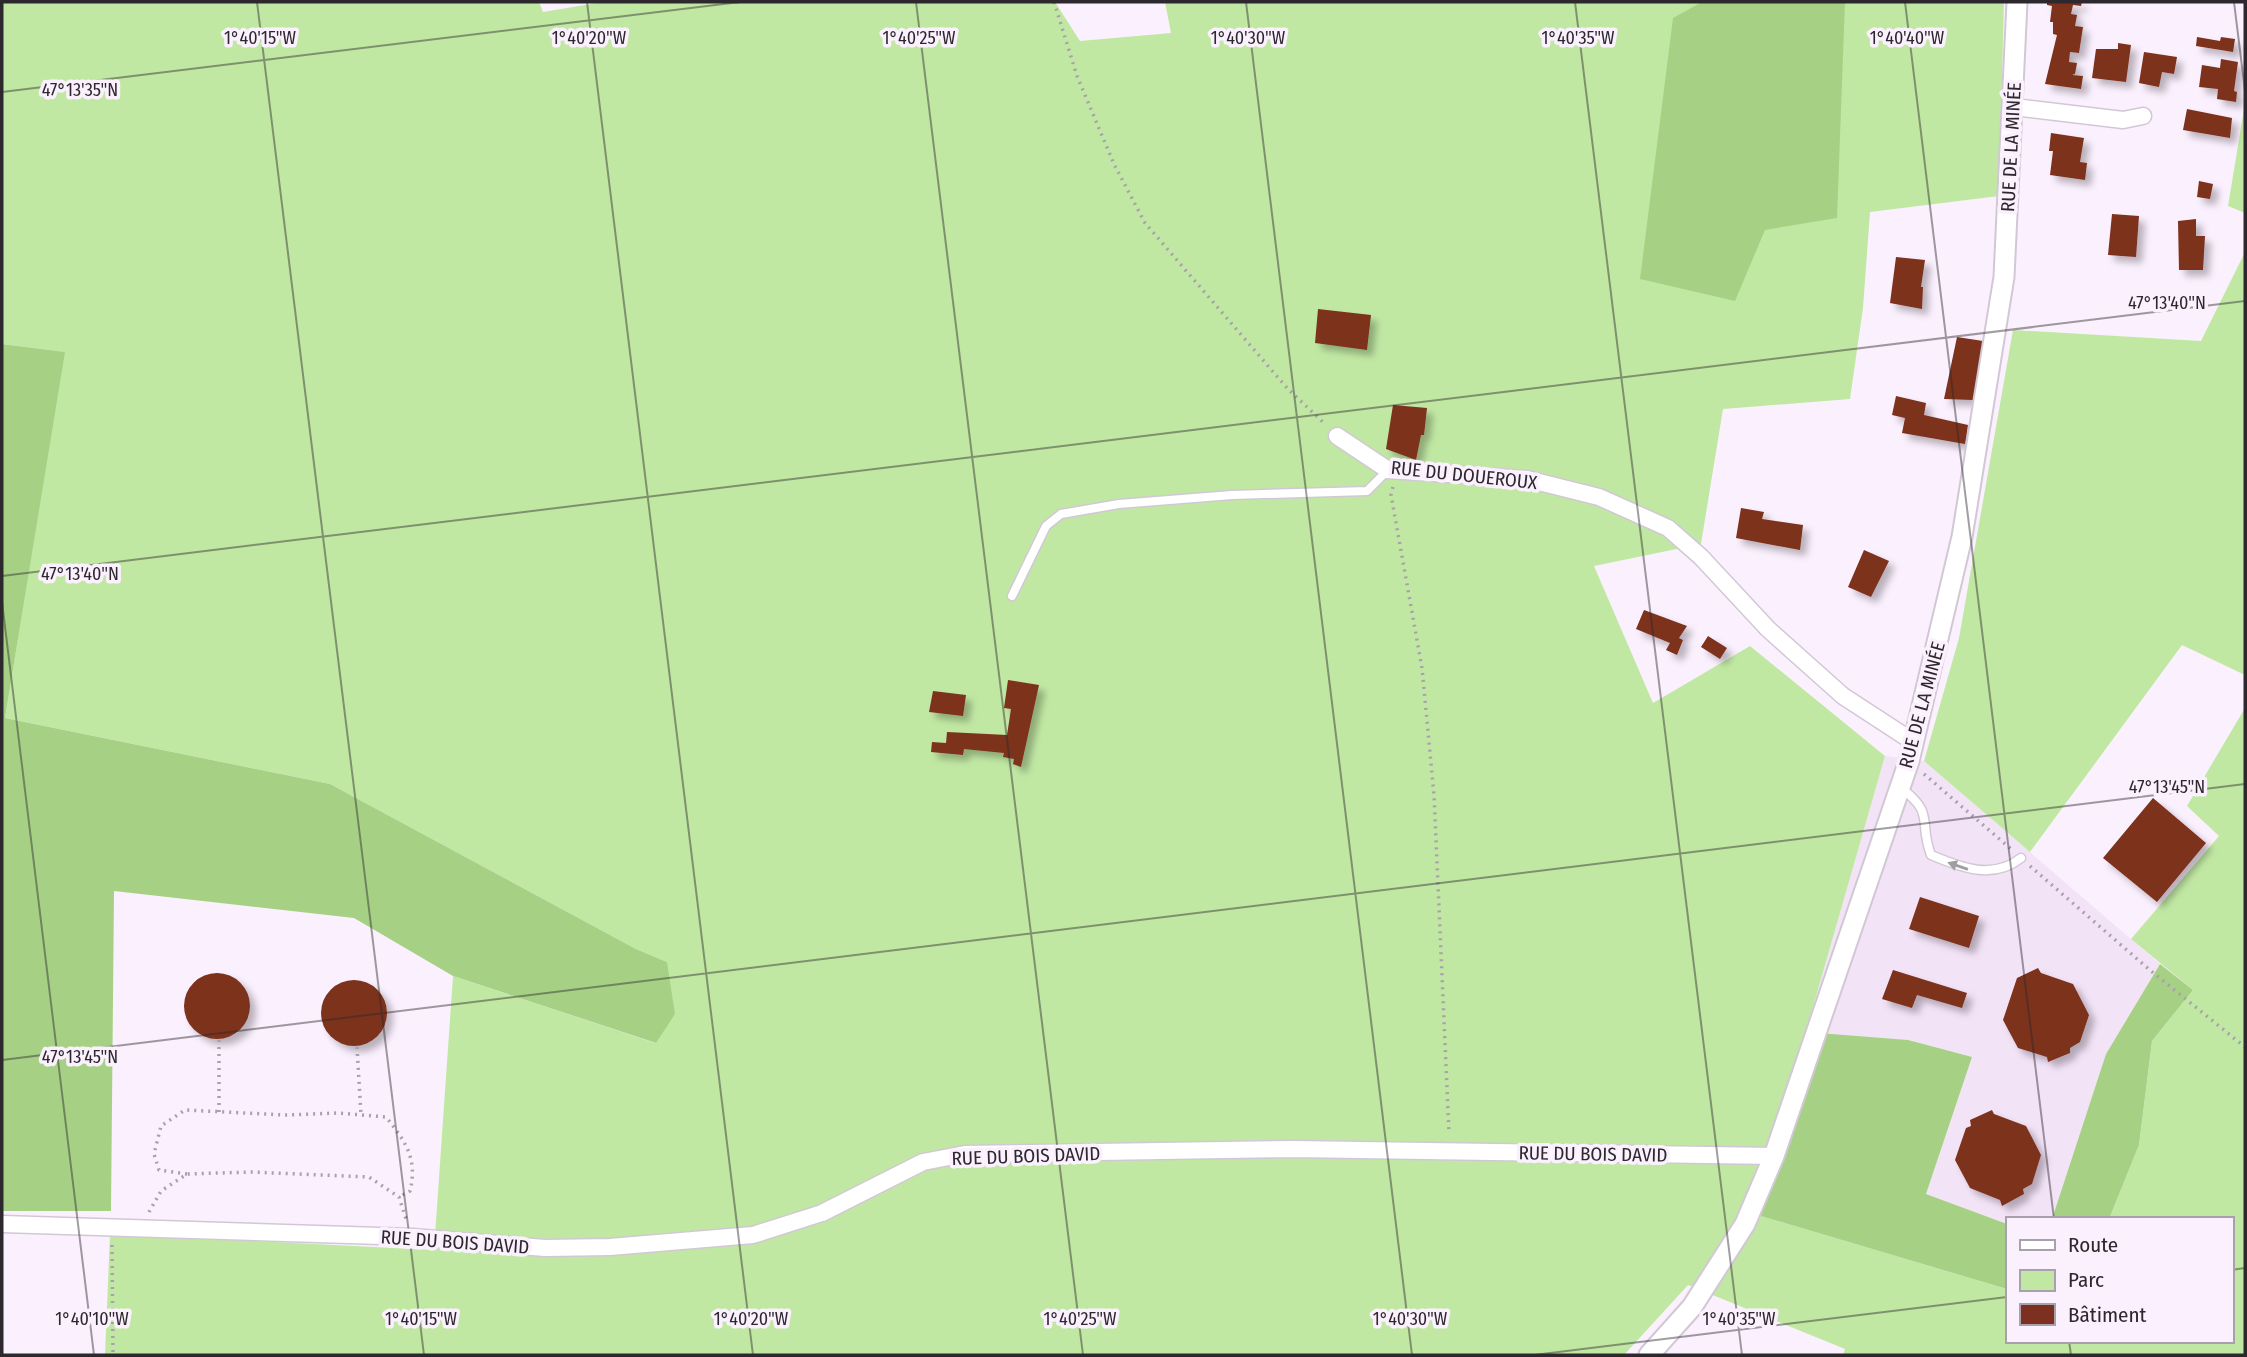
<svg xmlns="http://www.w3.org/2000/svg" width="2247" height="1357" viewBox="0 0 2247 1357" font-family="'Fira Sans Condensed',sans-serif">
<defs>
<filter id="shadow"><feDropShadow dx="6" dy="6" stdDeviation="3.5" flood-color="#0004"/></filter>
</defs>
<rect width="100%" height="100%" fill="#fbf0fe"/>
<path fill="#f3e3f7" d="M1885,756L1924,761L2160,964L2106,1054L2052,1219H2007V1224L1926,1194L1972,1057L1806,1032Z"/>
<path fill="#c1e8a3" d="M2,2H539L543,12L603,2H1055L1080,41L1171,33L1165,2H2004L1999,196L1870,212L1863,308L1850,399L1723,409L1701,544L1594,566L1653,703L1750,646L1885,756L1770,1157L1744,1211L2007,1289V1341H2231V1219H2109L2139,1145L2152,1041L2193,990L2131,939L2219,836L2187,806L2245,708V1355H1843L1845,1349L1688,1285L1624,1355H105L110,1234L434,1250L453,976L655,1043L667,962L636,949L330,784L5,718L64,352L2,344Z
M2245,103V213L2228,206Z
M2245,252V675L2182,645L2030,852L1924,761L1959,638L2013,330L2201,341Z"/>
<path fill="#a6d184" d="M1702,2H1845L1837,218L1765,230L1735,301L1640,279L1673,18Z
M2,344L65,352L5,718L330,784L636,949L667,962L675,1014L656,1043L453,976L354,918L114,891L111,1211H2Z
M2160,964L2193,990L2152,1041L2139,1145L2109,1219H2052L2106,1054Z
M1806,1032L1908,1040L1972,1057L1926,1194L2007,1224V1289L1744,1211L1770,1157Z"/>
<path fill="#7d301f" filter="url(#shadow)" d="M2047,2H2082L2081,6L2073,5L2071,14L2077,15L2075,26L2083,27L2079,53L2070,52L2069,62L2077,63L2075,74L2072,75L2083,76L2081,89L2045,84L2057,35L2053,34V22H2050L2052,6L2047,5Z
M2197,37L2220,41L2221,37L2235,39L2233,52L2196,46Z
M2118,43L2131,45L2126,82L2092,78L2096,49H2118Z
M2144,52L2177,57L2174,74L2162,72L2159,87L2139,83Z
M2221,59L2238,62L2234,91L2237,92L2236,102L2217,99L2218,89L2199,87L2202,65L2220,68Z
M2187,109L2232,118L2230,138L2183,130Z
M2051,133L2084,138L2080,162L2087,163L2085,180L2050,175L2053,151H2049Z
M2199,181L2213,184L2210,199L2197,197Z
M2112,214L2139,216L2136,257L2108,255Z
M2196,219V236H2205L2203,270H2179L2178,221Z
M1896,257L1925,260L1921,287H1923L1922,309L1890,303Z
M1318,309L1371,315L1367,350L1315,343Z
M1957,337L1983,341L1973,400L1944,399Z
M1896,396L1926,403L1924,415L1968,425L1965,444L1902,433L1905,418L1892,415Z
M1393,405L1427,408L1424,435H1421L1416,460L1386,449Z
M1741,508L1764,512L1762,519L1803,525L1800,550L1736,538Z
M1864,550L1889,561L1871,597L1848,587Z
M1644,610L1687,626L1679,638L1683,640L1677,655L1666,650L1670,643L1636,629Z
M1708,636L1727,648L1720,659L1701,647Z
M1008,680L1039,685L1021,767L1013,764L1014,759L1003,757L1004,753L964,749L963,755L931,752L932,742L946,743L947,732L1007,735L1011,709L1004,708Z
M933,691L966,695L963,716L929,712Z
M2153,798L2206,843L2157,902L2103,858Z
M1920,897L1979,916L1969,948L1909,929Z
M2038,968L2041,973L2073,984L2089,1015L2080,1042L2070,1048V1053L2048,1062L2047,1057L2018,1048L2003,1020L2017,978Z
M1893,970L1967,993L1962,1008L1917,995L1912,1008L1882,999Z
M184 1006a33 33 0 1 1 66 0a33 33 0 1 1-66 0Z
M321 1013a33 33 0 1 1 66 0a33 33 0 1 1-66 0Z
M1992,1110L1994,1114L2026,1126L2041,1155L2032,1184L2023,1189L2024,1194L2002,1206L2000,1200L1970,1188L1955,1160L1966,1128L1971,1126L1970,1120Z"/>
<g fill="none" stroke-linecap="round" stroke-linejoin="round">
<g stroke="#d2c8d5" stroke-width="11">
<path id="service" d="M1012,596L1046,526L1061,514L1119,504L1232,495L1367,491L1388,470
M1901,788C1936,814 1918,822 1931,855C1962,868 1993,880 2021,858"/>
</g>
<g stroke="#d2c8d5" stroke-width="19">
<path id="minor" d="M2014,107L2123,120L2143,116
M1337,436L1388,470L1527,479L1599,497L1668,528L1701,557L1768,629L1843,696L1912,741
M2,1224L412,1237L545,1248L610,1247L753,1235L822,1213L923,1162L965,1154L1294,1149L1774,1156"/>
</g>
<g stroke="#d2c8d5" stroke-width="23">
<path id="tertiary" d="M1649,1355L1692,1307L1745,1224L1774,1156L1909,761L1962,537L2004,277L2017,2"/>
</g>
<path stroke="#a8a0ab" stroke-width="3.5" stroke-dasharray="2 5" stroke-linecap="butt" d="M1054,2L1077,76L1114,164L1145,223L1287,388L1326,425
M1393,487L1391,495L1422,668L1434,795L1449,1133
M1924,774L2011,849
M2030,866L2151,971L2245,1047
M219,1040V1112
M357,1047L361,1115
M187,1174L159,1170L154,1154L161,1126L185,1110L285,1115L338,1113L386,1117C405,1141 418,1158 410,1191L399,1197
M149,1212L161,1191L187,1174L251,1172L369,1177L399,1197L406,1219
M112,1245L113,1355"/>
<use href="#service" stroke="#fff" stroke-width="8"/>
<use href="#minor" stroke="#fff" stroke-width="16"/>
<use href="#tertiary" stroke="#fff" stroke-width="19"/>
</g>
<defs><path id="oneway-solid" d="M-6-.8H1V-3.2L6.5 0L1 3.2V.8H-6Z" transform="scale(1.75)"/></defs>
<use fill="#a09ea0" href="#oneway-solid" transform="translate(1958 866) rotate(-161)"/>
<path fill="none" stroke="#2c282d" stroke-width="2" stroke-opacity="0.45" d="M257,2L424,1355M587,2L753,1355M916,2L1083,1355M1246,2L1412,1355M1575,2L1742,1355M1905,2L2054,1219M2234,2L2245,91M2,92L740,2M2,576L2245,301M2,602L94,1355M2,1060L2245,784M2231,1270L2245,1268M2069,1341L2071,1355M1534,1355L2007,1297"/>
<g text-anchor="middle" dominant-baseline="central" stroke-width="7" stroke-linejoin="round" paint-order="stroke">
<g font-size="19" fill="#2c282d" stroke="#fbf0fe">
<text transform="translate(2011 147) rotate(-87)">RUE DE LA MINÉE</text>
<text transform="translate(1464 475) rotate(6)">RUE DU DOUEROUX</text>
<text transform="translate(1922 705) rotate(-75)">RUE DE LA MINÉE</text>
<text transform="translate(1593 1154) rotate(1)">RUE DU BOIS DAVID</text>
<text transform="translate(1026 1156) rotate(-2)">RUE DU BOIS DAVID</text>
<text transform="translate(455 1242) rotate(4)">RUE DU BOIS DAVID</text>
</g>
</g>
<g font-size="18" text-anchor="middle" fill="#2c282d" stroke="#fbf0fe" stroke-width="7" stroke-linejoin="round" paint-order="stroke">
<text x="260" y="44">1°40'15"W</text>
<text x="589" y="44">1°40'20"W</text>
<text x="919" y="44">1°40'25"W</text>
<text x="1248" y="44">1°40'30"W</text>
<text x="1578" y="44">1°40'35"W</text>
<text x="1907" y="44">1°40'40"W</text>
<text x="80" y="96">47°13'35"N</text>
<text x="2167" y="309">47°13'40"N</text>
<text x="80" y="580">47°13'40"N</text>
<text x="2167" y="793">47°13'45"N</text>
<text x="80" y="1063">47°13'45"N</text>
<text x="92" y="1325">1°40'10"W</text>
<text x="421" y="1325">1°40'15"W</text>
<text x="751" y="1325">1°40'20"W</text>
<text x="1080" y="1325">1°40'25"W</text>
<text x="1410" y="1325">1°40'30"W</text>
<text x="1739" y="1325">1°40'35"W</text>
</g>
<rect width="2247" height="1357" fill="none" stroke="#2c282d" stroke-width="7"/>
<rect x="2006" y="1217" width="228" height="126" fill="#fbf0fe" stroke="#a8a0aa" stroke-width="2"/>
<rect x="2020" y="1240" width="35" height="10" fill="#ffffff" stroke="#a8a0aa" stroke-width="2"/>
<text x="2068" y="1252" font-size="21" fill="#2c282d">Route</text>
<rect x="2020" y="1270" width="35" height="21" fill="#c1e8a3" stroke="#a8a0aa" stroke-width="2"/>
<text x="2068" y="1287" font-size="21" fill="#2c282d">Parc</text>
<rect x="2020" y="1304" width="35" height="21" fill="#7d301f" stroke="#a8a0aa" stroke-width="2"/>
<text x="2068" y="1322" font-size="21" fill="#2c282d">Bâtiment</text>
</svg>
